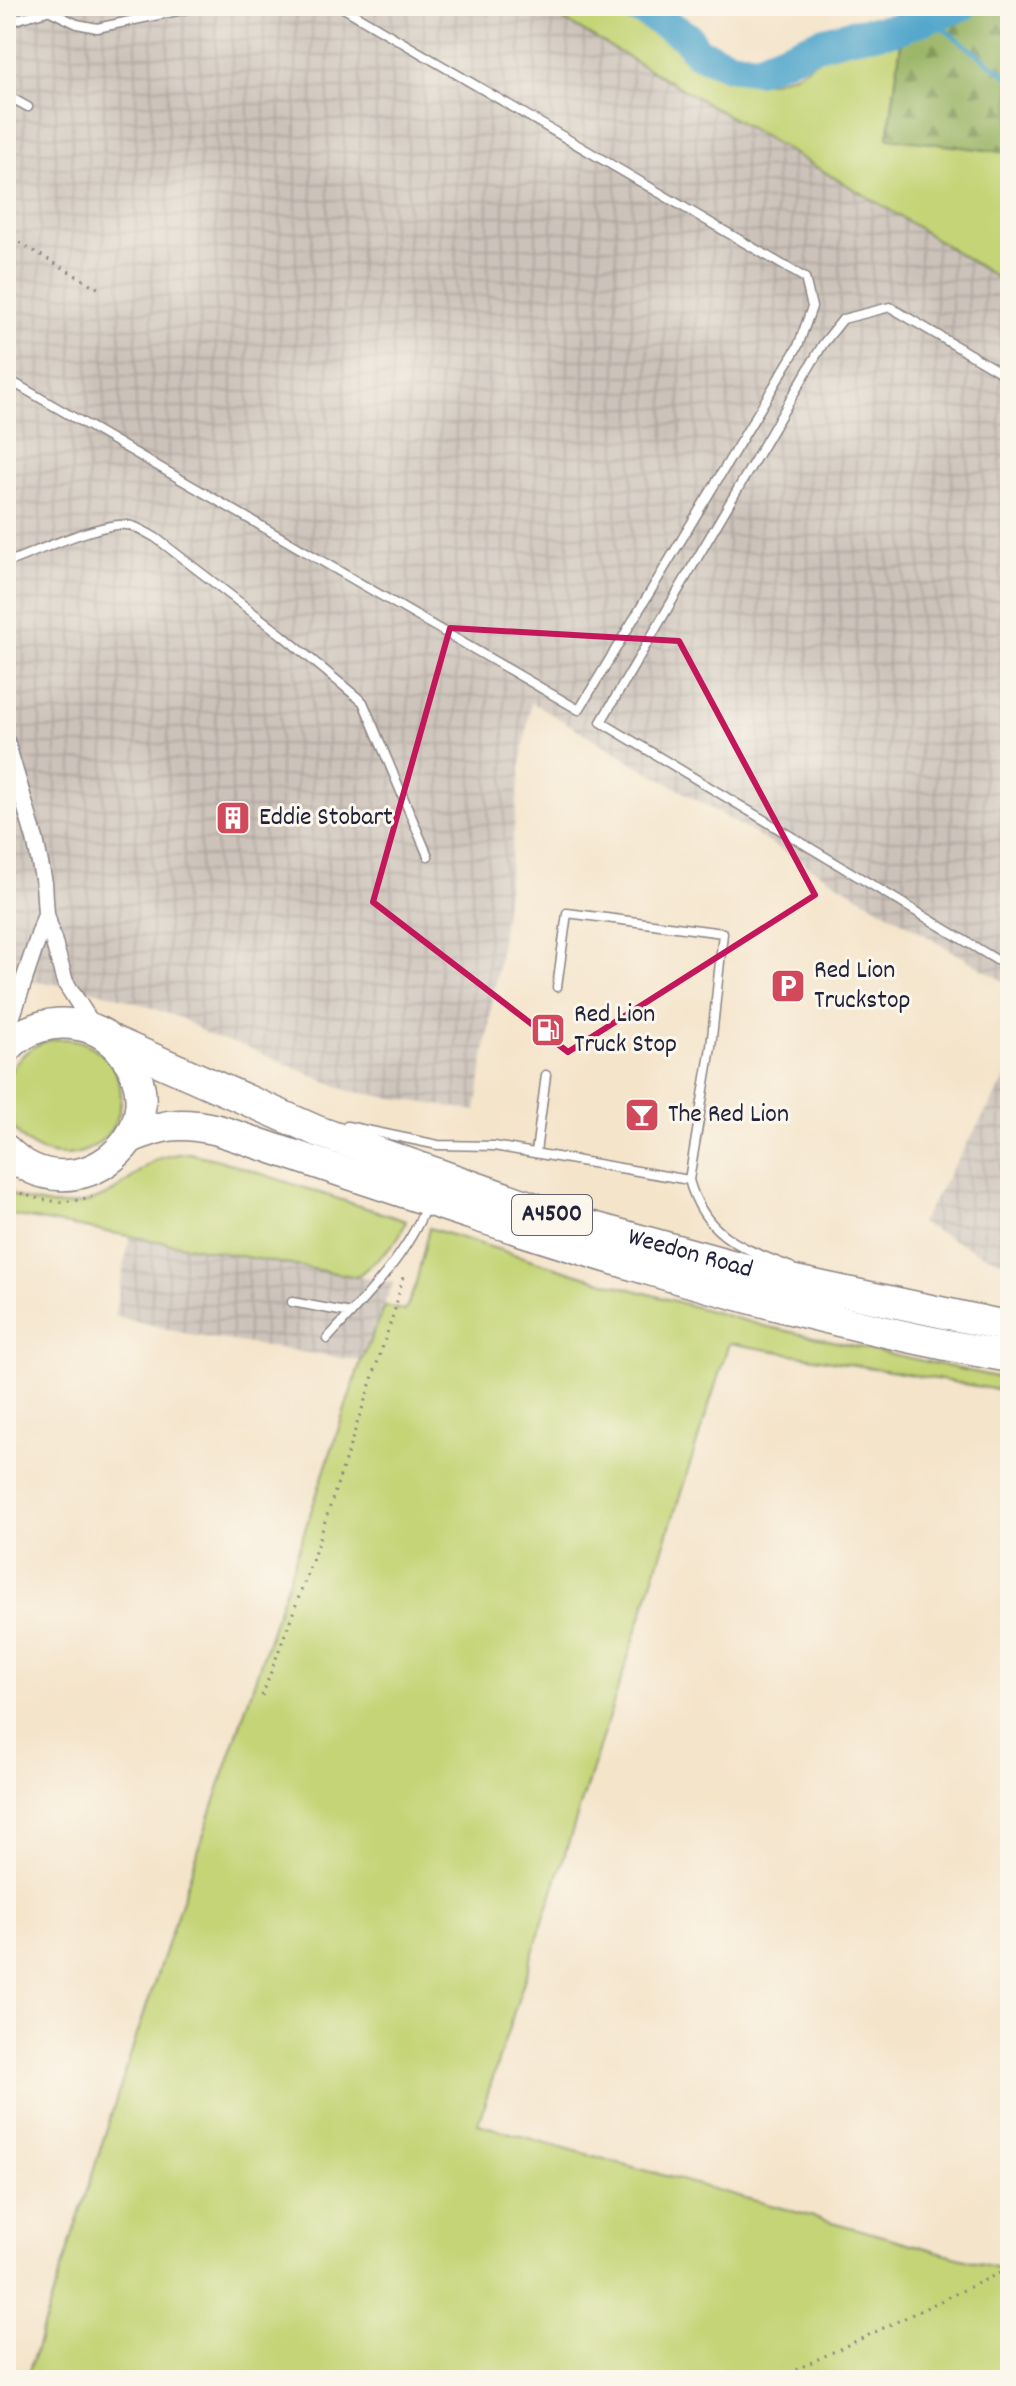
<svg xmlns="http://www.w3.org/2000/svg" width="1016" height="2386" viewBox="0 0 1016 2386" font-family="Dekko,sans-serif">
<defs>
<pattern id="industrial-grid" width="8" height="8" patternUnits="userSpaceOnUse" patternTransform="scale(2)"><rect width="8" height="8" fill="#ccc2b9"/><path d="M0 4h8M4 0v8" fill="none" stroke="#afa6a0"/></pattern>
<pattern id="forest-firs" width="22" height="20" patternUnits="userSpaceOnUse" patternTransform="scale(2)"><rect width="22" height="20" fill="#9bb667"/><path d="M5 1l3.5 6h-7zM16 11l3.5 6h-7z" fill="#7e9456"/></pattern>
</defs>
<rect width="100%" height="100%" fill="#fbf7ec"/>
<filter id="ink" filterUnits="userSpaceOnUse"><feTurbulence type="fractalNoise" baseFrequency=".0125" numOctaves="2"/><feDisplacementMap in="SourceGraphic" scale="16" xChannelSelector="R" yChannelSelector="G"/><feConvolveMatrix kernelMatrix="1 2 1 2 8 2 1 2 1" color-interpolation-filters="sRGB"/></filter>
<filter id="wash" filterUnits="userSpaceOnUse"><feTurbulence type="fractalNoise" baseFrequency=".006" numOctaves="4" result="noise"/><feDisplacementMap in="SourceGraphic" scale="32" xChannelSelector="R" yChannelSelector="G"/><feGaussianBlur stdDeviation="1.8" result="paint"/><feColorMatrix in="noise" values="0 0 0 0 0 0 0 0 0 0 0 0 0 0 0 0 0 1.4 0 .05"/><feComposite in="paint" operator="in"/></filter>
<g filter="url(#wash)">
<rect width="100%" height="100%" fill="#f4e4ca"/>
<path fill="url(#industrial-grid)" d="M6,6H540L888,209L1010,286V985L531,702L521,765L499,959L476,1111L349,1091L244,1046L210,1036L183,1019L114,995L52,983L6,981Z
M1010,1071V1264L979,1253L920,1223Z
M130,1236L393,1283L361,1361L192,1335L114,1316Z"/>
<path fill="#c4d476" stroke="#737b58" stroke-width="2" d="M540,6H591L629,20L662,38L695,61L731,80L770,82L797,73L826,55L862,45L901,43L888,137L1010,153V286L888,209Z
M5 1097a58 58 0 1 1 116 0a58 58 0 1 1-116 0Z
M189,1153L219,1160L406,1221C397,1248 376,1259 357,1277L6,1214V1192C39,1207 74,1212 108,1194C144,1175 141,1156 189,1153Z
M429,1228L584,1276L764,1326L1010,1380V1392L729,1343L478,2124L1005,2270L1010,2254V2380H26L134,2044L361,1361L385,1306L405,1311L415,1287Z"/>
<path fill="url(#forest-firs)" stroke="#5e6c51" stroke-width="2" d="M982,6H1010V153L888,138L901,43Z"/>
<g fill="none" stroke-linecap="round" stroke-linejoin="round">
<path stroke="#4fa5cb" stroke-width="5" d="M929,18L1010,78"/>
<path stroke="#4fa5cb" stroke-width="32" d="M630,6L644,11L687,37L697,52L729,65L757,69L821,43L851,35L893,30L962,6"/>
</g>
</g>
<g filter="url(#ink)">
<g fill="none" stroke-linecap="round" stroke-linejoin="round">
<g stroke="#8b8382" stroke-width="11">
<path id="lane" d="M50,11L77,24L97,28L201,6
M6,25C22,14 43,15 61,6
M6,95L28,107
M1010,378L890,307L843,319L823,344L601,722L1010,968
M16,384L579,710L798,346L812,307L805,278L340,6
M6,563C34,553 99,522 127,525C137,526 147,533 156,538L282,635L363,702L428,856
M557,987L567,913L723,933L711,1047L689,1180C705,1237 741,1247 791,1267
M347,1126L438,1145L494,1146L689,1180
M536,1152L546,1075
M292,1302L351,1313
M327,1339C363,1300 407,1256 426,1206"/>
</g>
<g stroke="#8b8382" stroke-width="19">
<path id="street" d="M6,741L35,839L44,883L46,914L65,982L95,1029
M6,1034L46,914"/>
</g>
<g stroke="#8b8382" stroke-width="33">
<g id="highway">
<path id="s1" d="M113,1041L317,1131L571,1221L767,1275L1010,1327"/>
<path d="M6,1049C24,1028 52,1020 78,1025C97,1028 113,1039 124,1054C182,1130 75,1220 6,1150"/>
<path d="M130,1138C165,1124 180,1121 218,1130C479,1217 738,1309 1010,1357"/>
</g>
</g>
<path stroke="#8b8382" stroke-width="3" stroke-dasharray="2 6" stroke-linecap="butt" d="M6,235L101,290
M6,1187C34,1200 62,1207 92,1196
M262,1696L310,1567L395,1309L404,1273
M774,2380L1010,2268"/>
<use href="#lane" stroke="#fff" stroke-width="8"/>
<use href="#street" stroke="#fff" stroke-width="16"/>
<use href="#highway" stroke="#fff" stroke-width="30"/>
</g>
</g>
<path fill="none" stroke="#c2185b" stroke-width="6" stroke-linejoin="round" d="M450,628L679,641L815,895L568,1052L373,902Z"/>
<defs>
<g id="building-square" transform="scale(1.8)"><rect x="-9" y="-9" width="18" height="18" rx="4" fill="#d1495b" stroke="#fbf7ec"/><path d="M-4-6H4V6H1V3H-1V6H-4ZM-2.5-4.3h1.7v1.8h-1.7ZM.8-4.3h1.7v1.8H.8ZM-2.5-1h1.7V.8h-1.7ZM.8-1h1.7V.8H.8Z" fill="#fff"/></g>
<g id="parking-square" transform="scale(1.8)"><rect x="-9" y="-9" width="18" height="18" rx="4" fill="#d1495b" stroke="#fbf7ec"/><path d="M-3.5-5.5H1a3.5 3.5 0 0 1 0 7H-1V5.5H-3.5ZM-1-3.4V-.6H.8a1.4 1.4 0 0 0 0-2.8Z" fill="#fff"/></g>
<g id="fuel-square" transform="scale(1.8)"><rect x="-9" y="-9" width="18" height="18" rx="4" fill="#d1495b" stroke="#fbf7ec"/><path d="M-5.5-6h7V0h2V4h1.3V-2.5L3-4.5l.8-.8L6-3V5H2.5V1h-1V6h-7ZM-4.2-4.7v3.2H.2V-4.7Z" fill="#fff"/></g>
<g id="bar-square" transform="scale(1.8)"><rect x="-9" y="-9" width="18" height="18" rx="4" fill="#d1495b" stroke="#fbf7ec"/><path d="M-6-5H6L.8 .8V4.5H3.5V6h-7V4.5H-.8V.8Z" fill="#fff"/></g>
</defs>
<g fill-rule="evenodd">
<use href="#building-square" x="233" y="818"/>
<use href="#parking-square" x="788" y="986"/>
<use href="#fuel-square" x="548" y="1030"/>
<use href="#bar-square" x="642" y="1115"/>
</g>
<g text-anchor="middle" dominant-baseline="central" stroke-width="6" stroke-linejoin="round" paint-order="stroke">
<rect fill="#fbf7ec" stroke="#636270" stroke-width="2" x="512" y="1195" width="80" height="40" rx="6"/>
<g font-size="24" font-weight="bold" fill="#22223b">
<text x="552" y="1215">A4500</text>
</g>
<g font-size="26" fill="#22223b" stroke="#fbf7ec" text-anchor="start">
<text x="259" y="818">Eddie Stobart</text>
<text x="814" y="971">Red Lion<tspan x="814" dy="30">Truckstop</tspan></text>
<text x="574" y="1015">Red Lion<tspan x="574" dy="30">Truck Stop</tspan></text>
<text x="668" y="1115">The Red Lion</text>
</g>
<g font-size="26" fill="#22223b" stroke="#fbf7ec">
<text stroke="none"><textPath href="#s1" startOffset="616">Weedon Road</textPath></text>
</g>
</g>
<rect width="1016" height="2386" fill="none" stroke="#fbf7ec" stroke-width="32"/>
</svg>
